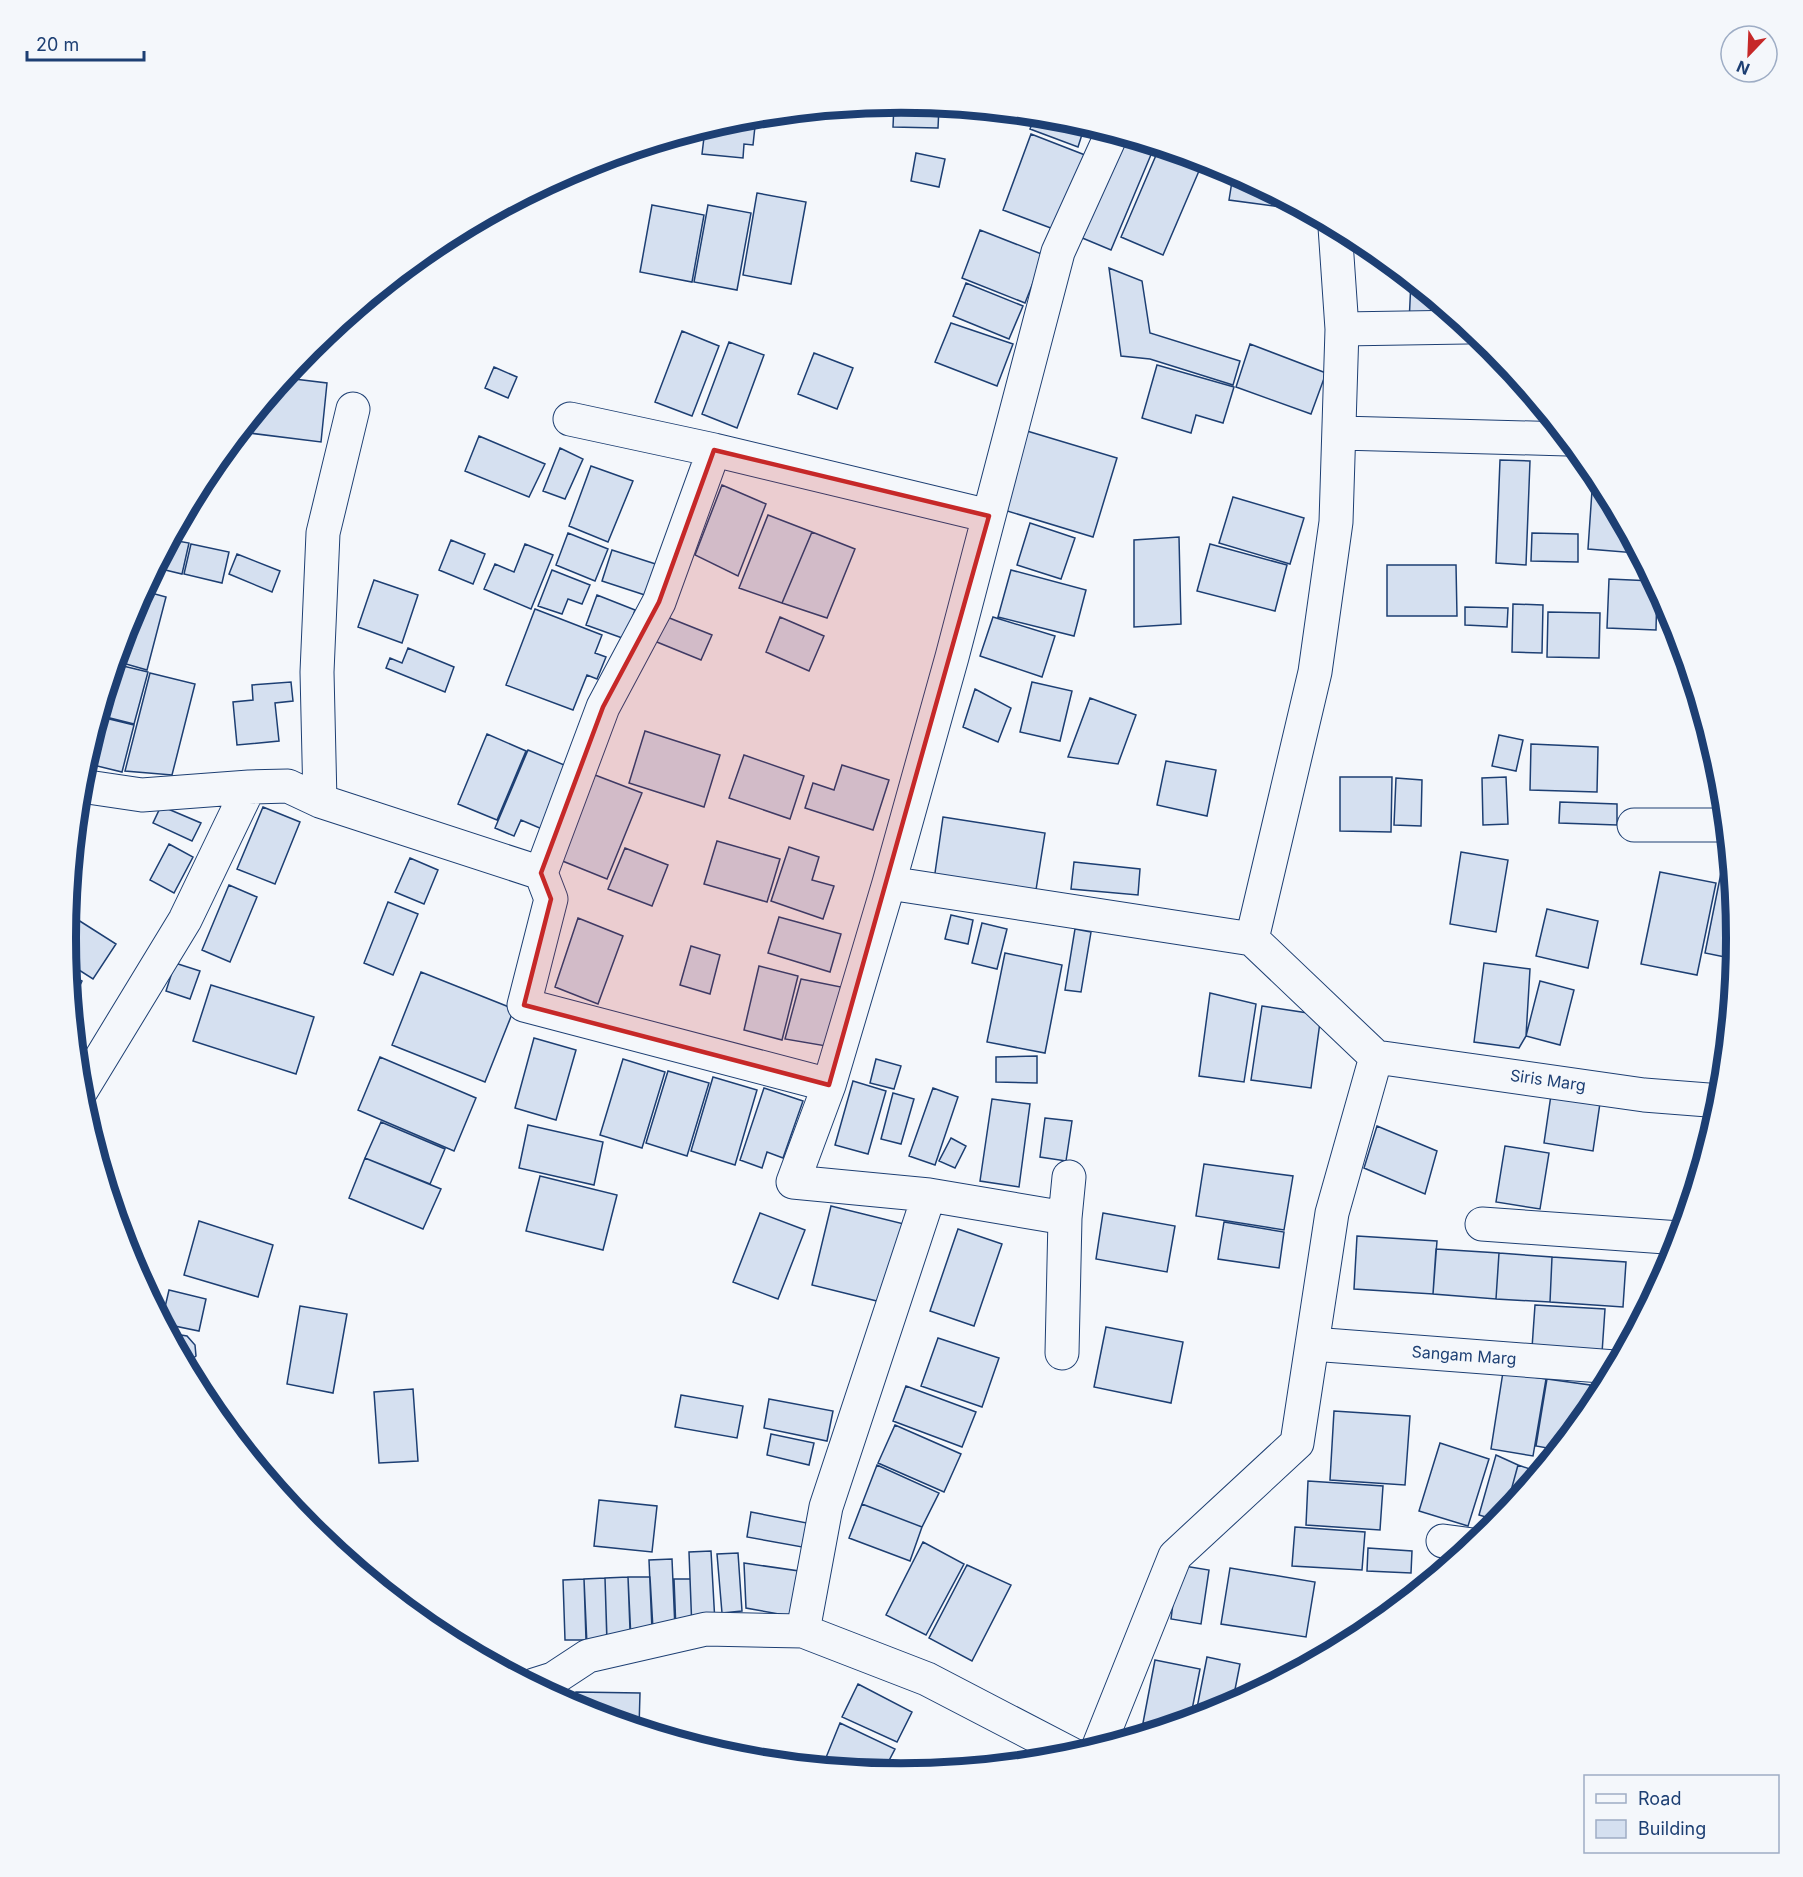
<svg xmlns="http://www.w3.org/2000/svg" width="1803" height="1877" viewBox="0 0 1803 1877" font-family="Inter,sans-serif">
<rect width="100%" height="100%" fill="#f4f7fb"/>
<path fill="#d5e0f0" stroke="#1d3f73" stroke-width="1.5" d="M902,103L939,107L938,128L893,127L894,104Z
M1035,116L1065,119L1085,125L1078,147L1030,129Z
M756,117L753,145L744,144L743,158L702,154L705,129L739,119Z
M1031,134L1085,155L1056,230L1003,210Z
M1121,137L1153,150L1111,250L1080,237Z
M916,153L945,159L939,187L911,181Z
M1157,153L1199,171L1163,255L1121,237Z
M1233,175L1290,203L1289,208L1229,200Z
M757,193L806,202L791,284L743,275Z
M652,205L704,215L692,282L640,272Z
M708,205L751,213L737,290L694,282Z
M980,230L1044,255L1025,303L962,278Z
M1109,268L1142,281L1150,333L1240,361L1233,385L1150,359L1121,356Z
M1411,281L1466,326L1409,323Z
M966,283L1023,306L1009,339L953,316Z
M951,323L1013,344L997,386L935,362Z
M682,331L719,346L692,416L655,402Z
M729,342L764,355L737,428L702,414Z
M1250,344L1326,373L1311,414L1236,387Z
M814,353L853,368L837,409L798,394Z
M1157,365L1234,387L1223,423L1196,415L1191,433L1142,418Z
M494,367L517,377L508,398L485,388Z
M286,378L327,383L321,442L241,432Z
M1027,431L1117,458L1093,537L1004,510Z
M479,436L545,464L529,497L465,471Z
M560,448L583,459L565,499L543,491Z
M1500,460L1530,461L1526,565L1496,563Z
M591,466L633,481L608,542L569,526Z
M1593,476L1598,477L1636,553L1588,549Z
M722,485L766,504L738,576L695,555Z
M1233,497L1304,518L1290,564L1219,543Z
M768,515L812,532L782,603L739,588Z
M1030,523L1075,538L1061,579L1017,565Z
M812,532L855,549L827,618L782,603Z
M568,533L608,549L595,581L556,565Z
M1532,533L1578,534V562L1531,561Z
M1179,537L1181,624L1134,627V540Z
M172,540L189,543L182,574L157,568Z
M451,540L485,554L473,584L439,570Z
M191,544L229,552L222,583L184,574Z
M525,544L553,555L531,609L484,589L495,564L514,572Z
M1210,544L1287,565L1275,611L1197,591Z
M612,550L665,567L654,598L602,581Z
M237,554L280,571L272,592L229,574Z
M1387,565H1456L1457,616H1387Z
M552,570L590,585L582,604L568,599L562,614L538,606Z
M1011,570L1086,590L1074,636L998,617Z
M1609,579L1653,581L1657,589L1656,630L1607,628Z
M374,580L418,595L402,643L358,627Z
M144,591L166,597L147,670L119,662L130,618Z
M597,595L635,610L625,639L586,625Z
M1513,604L1543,605L1542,653L1512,652Z
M1465,607L1508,608L1507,627L1465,625Z
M535,609L602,635L595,653L606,657L597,679L587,675L573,710L506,685Z
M1548,612L1600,613L1599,658L1547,657Z
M662,615L712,635L701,660L652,640Z
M780,617L824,636L809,671L766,652Z
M993,617L1055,636L1042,677L980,656Z
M408,648L454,667L445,692L386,668L390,658L402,663Z
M119,665L148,672L134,724L106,717Z
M150,673L195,684L172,775L125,771Z
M291,682L293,701L275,703L279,741L237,745L233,702L253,700L252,685Z
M1032,682L1072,691L1060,741L1020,732Z
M975,689L1011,708L998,742L963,727Z
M1090,698L1136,715L1118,764L1068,757Z
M105,718L134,725L122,772L93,765Z
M645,731L720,755L704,807L629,783Z
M487,734L526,751L497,820L458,804Z
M1499,735L1523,740L1516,771L1492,766Z
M1531,744L1598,747L1597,792L1530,790Z
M528,750L569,767L542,829L521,820L514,836L495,828Z
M744,755L804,776L790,819L729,798Z
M1166,761L1216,770L1207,816L1157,805Z
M842,765L889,780L873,830L805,808L813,783L834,790Z
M595,775L642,793L607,879L560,860Z
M1340,777H1392L1391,832L1340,831Z
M1506,777L1508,824L1483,825L1482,778Z
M1396,778L1422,780L1421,826L1394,825Z
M1560,802L1617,804V825L1559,823Z
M161,806L201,823L192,841L153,823Z
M263,807L300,822L275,884L237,869Z
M943,817L1045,833L1035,896L934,880Z
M717,841L780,859L767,902L704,884Z
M169,844L193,857L174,893L150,880Z
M789,847L819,857L812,880L834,886L823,919L771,901Z
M625,848L668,865L652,906L608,889Z
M1461,852L1508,860L1496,932L1450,924Z
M410,858L438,870L424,904L395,892Z
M1074,862L1140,869L1138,895L1071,889Z
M1660,872L1716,883L1697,975L1641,964Z
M1721,873L1731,875L1737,938L1735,959L1705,953Z
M229,885L257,897L230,962L202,950Z
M388,902L418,914L393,975L364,963Z
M1547,909L1598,921L1588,968L1536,956Z
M951,915L973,920L968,944L945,939Z
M779,917L841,934L830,972L768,953Z
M75,918L116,944L93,979L68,963L67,931Z
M578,918L623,936L598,1004L555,987Z
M982,923L1007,929L997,969L972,963Z
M1075,929L1091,932L1081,992L1065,990Z
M691,946L720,955L710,994L680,985Z
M1005,953L1062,965L1045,1053L987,1042Z
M175,963L200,971L190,999L166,991Z
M1484,963L1530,969L1526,1036L1519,1048L1474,1042Z
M759,966L798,976L782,1040L744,1030Z
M421,972L514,1009L485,1082L392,1045Z
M70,974L82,981L72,1002Z
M801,979L841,987L826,1046L785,1039Z
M1540,981L1574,990L1560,1045L1526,1036Z
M211,985L314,1017L296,1074L193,1041Z
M1210,993L1256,1004L1244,1082L1199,1076Z
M1262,1006L1321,1015L1311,1088L1251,1080Z
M534,1038L576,1050L556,1120L515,1108Z
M1037,1056V1083L996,1082V1057Z
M380,1057L476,1098L454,1151L358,1110Z
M623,1059L665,1072L642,1148L600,1135Z
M876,1059L901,1066L894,1089L870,1083Z
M668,1071L709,1083L687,1156L646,1143Z
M713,1077L757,1090L735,1165L691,1151Z
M853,1081L886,1091L868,1154L835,1145Z
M764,1088L803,1101L783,1158L767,1152L762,1168L740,1160Z
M933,1088L958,1097L935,1165L909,1156Z
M1552,1088L1601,1096L1593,1151L1544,1143Z
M893,1093L914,1099L901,1144L881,1139Z
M992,1099L1030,1104L1019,1187L980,1181Z
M1045,1118L1072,1121L1066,1161L1040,1157Z
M381,1122L445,1149L430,1184L365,1158Z
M528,1125L603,1142L594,1185L519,1168Z
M1377,1126L1437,1151L1425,1194L1364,1168Z
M951,1138L966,1146L955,1168L939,1161Z
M1505,1146L1549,1153L1540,1209L1496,1202Z
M365,1158L441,1189L423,1229L349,1198Z
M1204,1164L1293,1176L1284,1230L1196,1216Z
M540,1176L617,1195L603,1250L526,1231Z
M831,1206L908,1225L889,1304L812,1285Z
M760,1213L805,1230L778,1299L733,1282Z
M1103,1213L1175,1226L1167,1272L1096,1259Z
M199,1221L273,1245L258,1297L184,1275Z
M1224,1222L1284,1232L1279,1268L1218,1259Z
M958,1229L1002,1244L974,1326L930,1311Z
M1357,1236L1437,1241L1433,1294L1354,1289Z
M1436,1249L1499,1253L1496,1299L1433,1294Z
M1499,1253L1552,1257L1550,1302L1496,1299Z
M1552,1257L1626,1262L1623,1307L1550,1302Z
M169,1290L206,1299L199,1331L165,1324L162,1320Z
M1535,1305L1605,1309L1602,1353L1532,1348Z
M300,1306L347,1314L333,1393L287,1384Z
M1106,1327L1183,1342L1171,1403L1094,1387Z
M181,1335L187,1336L195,1345L196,1356L186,1364L173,1339Z
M938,1338L999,1358L982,1407L921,1386Z
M1503,1372L1546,1379L1533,1456L1491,1449Z
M1547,1379L1590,1385L1585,1416L1558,1450L1536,1446Z
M1592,1385L1605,1387L1588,1413Z
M906,1386L976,1412L962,1447L893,1421Z
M413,1389L418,1461L379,1463L374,1392Z
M681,1395L743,1406L737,1438L675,1427Z
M769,1399L833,1411L827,1441L764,1428Z
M209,1405L222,1409L219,1418Z
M1334,1411L1410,1416L1405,1485L1330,1480Z
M895,1425L961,1454L944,1492L878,1463Z
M771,1434L814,1443L809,1465L767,1455Z
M1440,1443L1489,1459L1468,1526L1419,1511Z
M1496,1455L1518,1465L1505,1513L1499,1521L1479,1515Z
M877,1465L939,1493L922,1527L862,1504Z
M1518,1465L1539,1472L1505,1513Z
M1308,1481L1383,1486L1380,1530L1306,1525Z
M599,1500L657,1506L652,1552L594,1546Z
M862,1504L922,1527L910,1561L849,1538Z
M751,1512L807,1523L802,1547L747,1537Z
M1295,1527L1365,1532L1362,1570L1292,1566Z
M923,1542L964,1564L926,1635L886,1615Z
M1368,1548L1412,1551L1411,1573L1367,1571Z
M711,1551L715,1623L692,1630L689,1552Z
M738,1553L742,1611L722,1613L717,1554Z
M672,1559L675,1629L652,1630L649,1560Z
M744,1563L799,1571L790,1616L746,1608Z
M967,1565L1011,1585L972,1661L929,1638Z
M1178,1565L1209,1570L1201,1624L1171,1619Z
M1230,1568L1315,1582L1306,1637L1221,1624Z
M628,1577H650L653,1629L630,1630Z
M628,1577L631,1639L607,1640L605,1578Z
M605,1578L607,1644L587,1645L584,1579Z
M584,1579L586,1640H565L563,1580Z
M674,1579H690L692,1630H676Z
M1207,1657L1240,1664L1232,1705L1195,1718Z
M1155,1660L1200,1669L1190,1720L1165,1727L1143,1723Z
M858,1684L912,1712L897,1742L842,1717Z
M576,1692L640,1693L639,1728L576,1707Z
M840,1723L895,1749L883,1772L846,1769L825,1760Z"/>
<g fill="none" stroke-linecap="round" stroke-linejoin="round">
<g stroke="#1d3f73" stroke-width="35">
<path id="minor" d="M1342,329L1467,327
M570,419L714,450
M1340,433L1567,439
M81,786L142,795L249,787L288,786L320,801L541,873
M320,801L317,672L323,533L353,409
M1634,825H1726
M889,883L1252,939L1315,672L1336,522L1342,329L1335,227
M1376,1057L1644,1095L1721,1101
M829,1085L524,1005L551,899L541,873L603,707L659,602L714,450L989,516
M81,1091L185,920L249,787
M1065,1218L929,1195L793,1182L829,1085L889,883L952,657L1058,252L1112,133
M1482,1224L1680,1238
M1312,1344L1615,1367
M1062,1353L1065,1218L1069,1177
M1443,1541L1473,1545
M803,1631L826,1507L929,1195
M534,1685L553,1679L588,1656L706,1629L803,1631L927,1679L1073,1755
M1098,1748L1175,1556L1297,1443L1332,1213L1376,1057L1252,939"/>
</g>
<use href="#minor" stroke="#f4f7fb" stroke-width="33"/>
</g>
<path fill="#c62828" fill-opacity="0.2" stroke="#c62828" stroke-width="4.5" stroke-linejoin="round" d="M714,450L989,516L829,1085L524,1005L551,899L541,873L603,707L659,602Z"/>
<g text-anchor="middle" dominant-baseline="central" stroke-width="4.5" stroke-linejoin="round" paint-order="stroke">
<g font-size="16" fill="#1d3f73" stroke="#f4f7fb">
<text transform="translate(1548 1080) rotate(8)">Siris Marg</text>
<text transform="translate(1464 1355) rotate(4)">Sangam Marg</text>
</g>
</g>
<path d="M0 0H1803V1877H0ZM76 938a825 825 0 1 1 1650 0a825 825 0 1 1-1650 0Z" fill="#f4f7fb" fill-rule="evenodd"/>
<path fill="none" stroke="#1d3f73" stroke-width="8" d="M76 938a825 825 0 1 1 1650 0a825 825 0 1 1-1650 0Z"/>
<rect x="1584" y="1775" width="195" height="78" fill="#f4f7fb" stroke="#9eadc5" stroke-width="1.5"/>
<rect x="1596" y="1794" width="30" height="9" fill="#f4f7fb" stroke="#9eadc5" stroke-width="1.5"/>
<text x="1638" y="1805" font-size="18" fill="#1d3f73">Road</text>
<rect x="1596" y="1820" width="30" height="18" fill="#d5e0f0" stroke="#9eadc5" stroke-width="1.5"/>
<text x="1638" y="1835" font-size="18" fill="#1d3f73">Building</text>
<g transform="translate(1749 54) rotate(203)"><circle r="28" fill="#f4f7fb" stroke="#9eadc5" stroke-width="1.5"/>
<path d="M0-4.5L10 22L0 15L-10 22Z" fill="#c62828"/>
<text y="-9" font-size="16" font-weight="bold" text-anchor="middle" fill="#1d3f73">N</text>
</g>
<path d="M27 51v9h117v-9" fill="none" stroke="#1d3f73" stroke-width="3"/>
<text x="36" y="51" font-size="18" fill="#1d3f73" stroke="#f4f7fb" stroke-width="4.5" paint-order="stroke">20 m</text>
</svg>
